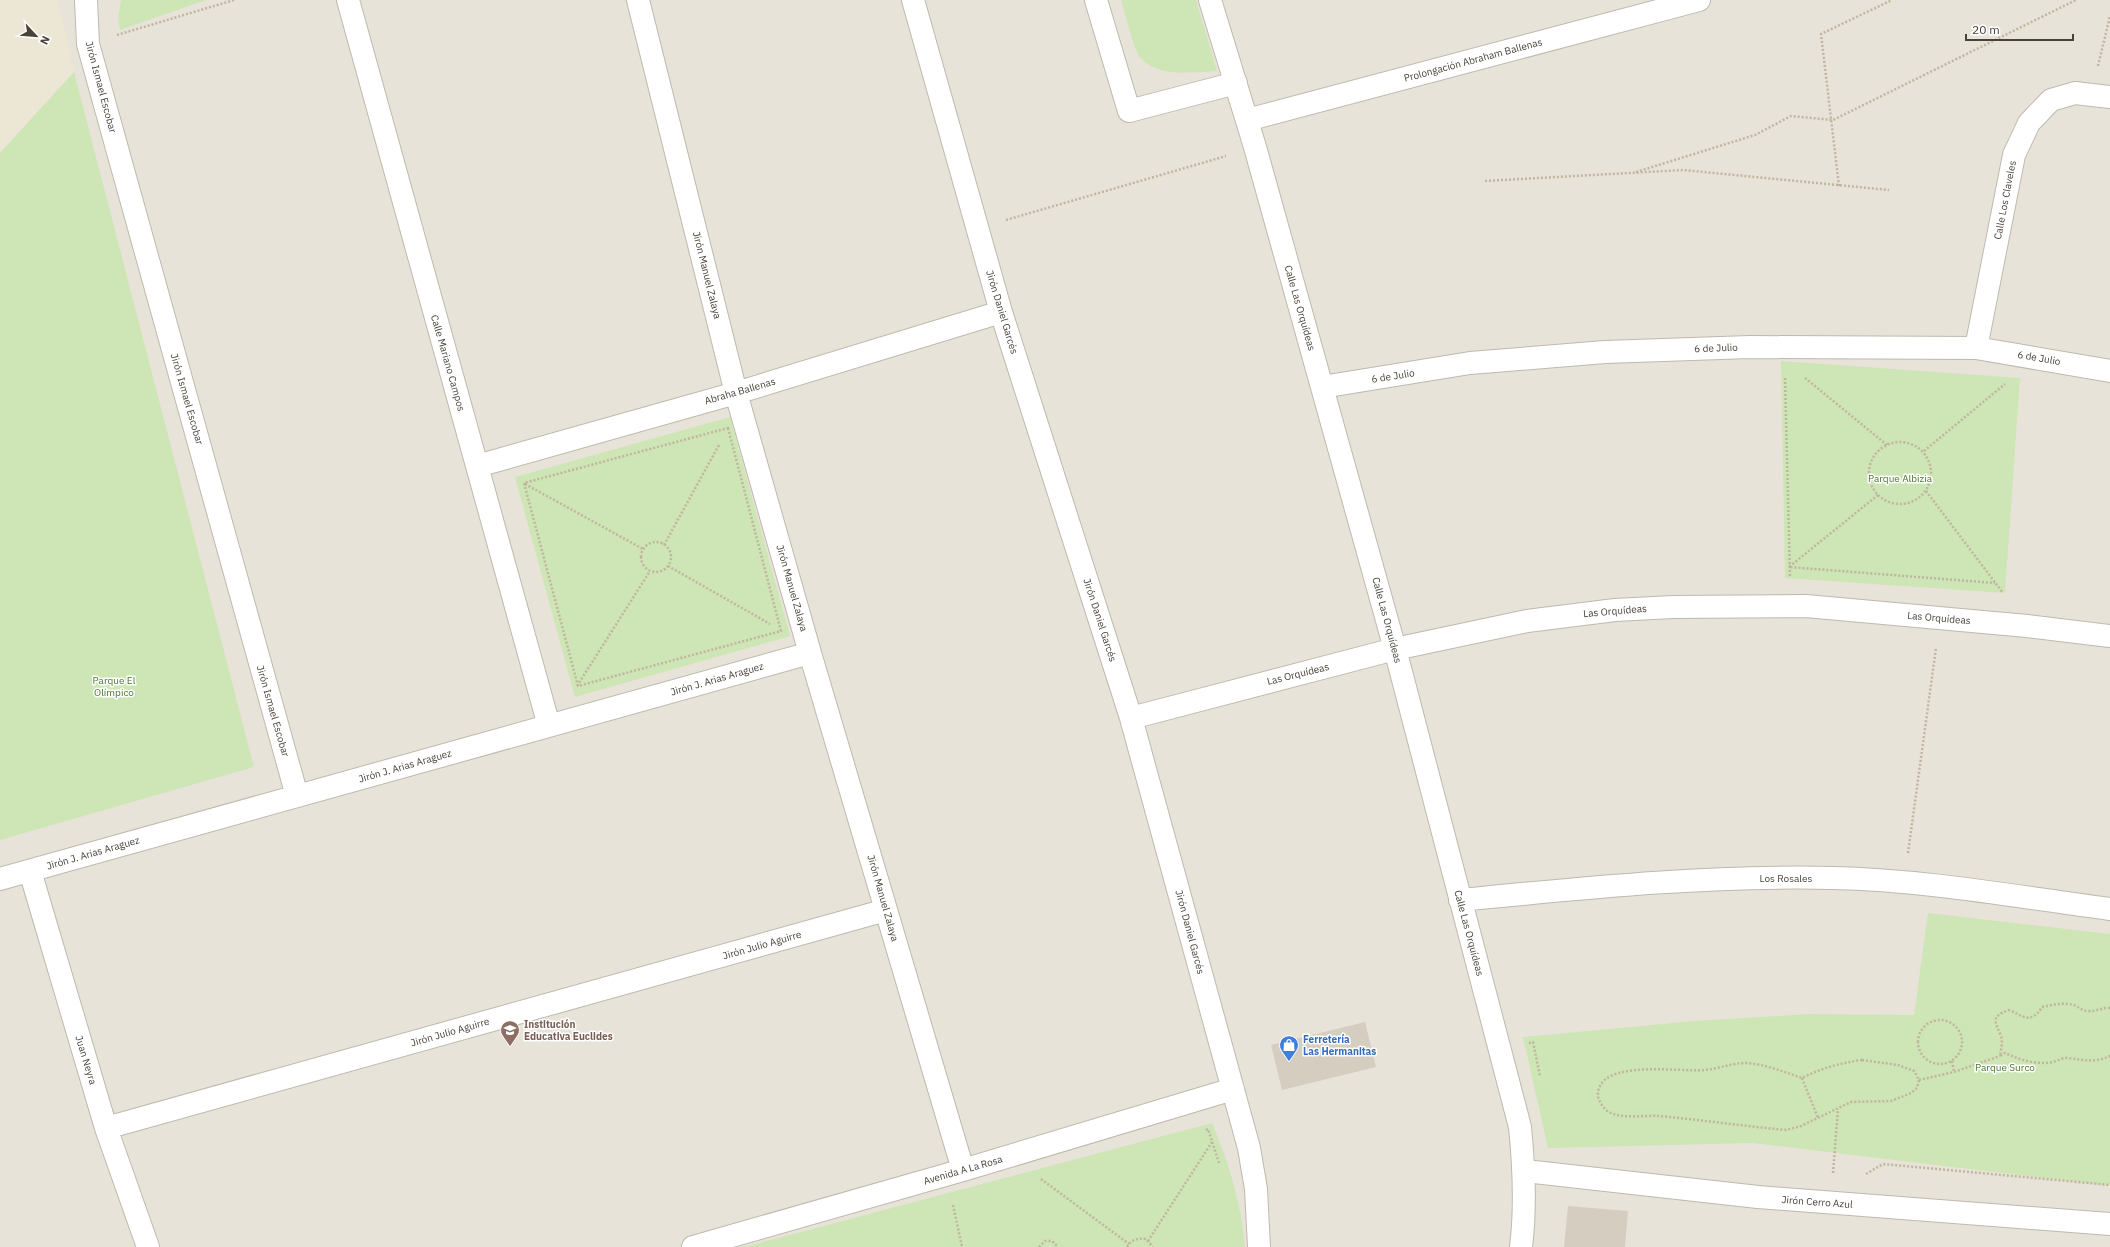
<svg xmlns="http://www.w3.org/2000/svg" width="2110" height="1247" viewBox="0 0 2110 1247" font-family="'IBM Plex Sans',sans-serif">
<rect width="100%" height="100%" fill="#f4f1ea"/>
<path fill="#e8e3d9" d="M0,0H2110V1247H0Z"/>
<path fill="#ece6d5" d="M0,0H58L74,72L0,153Z"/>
<path fill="#cee5b6" d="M121,0H206L120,30L118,19Z
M1121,0H1196L1217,71C1191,72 1158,79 1139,56C1133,47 1125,12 1121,0Z
M74,72L254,767L0,840V153Z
M1781,361L2020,378L2005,593L1785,578Z
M730,417L790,636L575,697L515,477Z
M1928,913L2110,934V1186L1753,1143L1548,1148L1523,1037L1694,1021L1809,1014L1914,1015Z
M1212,1123C1229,1163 1241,1203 1245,1247H744Z"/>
<path fill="#d5cdc0" d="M1365,1022L1376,1067L1282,1090L1271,1045Z
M1568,1206L1628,1211L1625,1247H1564Z"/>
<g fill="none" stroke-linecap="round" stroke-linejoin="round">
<g stroke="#bfb9ad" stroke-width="24">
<path id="street" d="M86,0L88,44L297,796
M348,0L549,726
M638,0L736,393L810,653L963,1170
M913,0L1001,312L1131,718L1249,1148L1256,1189L1259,1247
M1096,0L1129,111L1236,83
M1210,0L1255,147L1395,649L1520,1127C1524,1167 1526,1207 1521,1247
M1247,120L1699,0
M1976,348L2014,155L2029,123L2051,100L2075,93L2110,97
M1322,387L1470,363L1605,352L1750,347L1976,348L2110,371
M477,466L736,393L1001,312
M1131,718L1395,649L1527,621L1615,610L1673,607L1806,606L2027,626L2110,636
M30,871L106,1128L148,1247
M0,879L810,653
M1460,900C1584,888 1708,875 1833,878C1926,880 2018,897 2110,909
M106,1128L886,910
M1525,1171L1758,1197L2110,1224
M693,1247L963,1170L1233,1089"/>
</g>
<path stroke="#c0b59f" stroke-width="2.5" stroke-dasharray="2 2" stroke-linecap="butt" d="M117,35L234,0
M2098,66L2110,16
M1636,172L1755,135L1791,116L1833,120L2076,0
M1485,181L1683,170L1889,190
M1839,186L1821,34L1892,0
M1006,220L1226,156
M1785,378L1790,577
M1805,378L1887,445
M728,428L781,631L578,686L524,483Z
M1869 473a31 31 0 1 1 62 0a31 31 0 1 1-62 0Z
M1924,451L2005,384
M525,484L643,549
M1926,491L2003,593
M1878,495L1789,567L1995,583
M641 557a15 15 0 1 1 30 0a15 15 0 1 1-30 0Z
M664,545L719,445
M668,566L770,624
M577,686L650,571
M1908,853L1936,648
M2110,1008C2102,1007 2096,1012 2088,1011C2082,1011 2079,1007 2074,1005C2063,1002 2052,1005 2042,1007C2031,1025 2023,1016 2009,1010C1989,1017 1996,1023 2001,1036C2003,1042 2001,1050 2000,1056L2005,1053C2020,1060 2036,1065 2053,1062C2058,1061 2063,1057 2068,1058C2084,1060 2095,1063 2110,1056
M1918 1042a22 22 0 1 1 44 0a22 22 0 1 1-44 0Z
M1529,1043L1533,1042L1540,1076
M1862,1060L1898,1065L1914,1071L1919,1080L1917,1088L1911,1093L1891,1101L1851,1102L1801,1126L1786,1130C1744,1126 1702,1120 1659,1116C1644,1115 1625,1119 1611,1113C1605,1111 1602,1105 1599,1100C1597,1095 1598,1090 1600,1086C1612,1061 1680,1072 1704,1070C1718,1069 1731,1063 1746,1063C1765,1064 1784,1072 1802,1078C1822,1068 1840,1063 1862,1060Z
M1952,1061L1954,1072
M1802,1078L1818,1118
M1919,1080L1954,1072L2000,1056
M1206,1130L1208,1129L1219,1163
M1833,1173L1838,1109
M1866,1174L1883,1164L2110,1185
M1041,1179L1129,1244
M953,1205L962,1247
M1148,1241L1212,1142
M1039,1247L1045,1241H1052L1058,1247
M1127,1247C1132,1239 1137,1238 1146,1239L1153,1247"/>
<use href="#street" stroke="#fff" stroke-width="22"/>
</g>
<defs>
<g id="school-pin" transform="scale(1)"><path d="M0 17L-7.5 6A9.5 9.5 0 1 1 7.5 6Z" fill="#8d6e63" stroke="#fff"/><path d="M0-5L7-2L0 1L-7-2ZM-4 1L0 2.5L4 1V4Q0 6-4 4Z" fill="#fff"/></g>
<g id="shop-pin" transform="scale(1)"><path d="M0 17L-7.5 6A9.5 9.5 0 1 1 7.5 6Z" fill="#3f7fe0" stroke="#fff"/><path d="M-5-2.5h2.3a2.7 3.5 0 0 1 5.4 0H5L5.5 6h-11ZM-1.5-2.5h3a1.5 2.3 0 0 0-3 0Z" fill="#fff"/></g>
</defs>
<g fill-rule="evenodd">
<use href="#school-pin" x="510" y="1030"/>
<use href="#shop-pin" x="1289" y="1045"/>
</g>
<g text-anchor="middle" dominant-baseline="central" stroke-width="3" stroke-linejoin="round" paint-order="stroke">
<g font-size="10" fill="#484239" stroke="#fff">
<text transform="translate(1473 60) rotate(-15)">Prolongación Abraham Ballenas</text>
<text transform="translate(101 87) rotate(75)">Jirón Ismael Escobar</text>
<text transform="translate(2005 200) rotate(-79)">Calle Los Claveles</text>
<text transform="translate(707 275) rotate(76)">Jirón Manuel Zalaya</text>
<text transform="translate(1300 308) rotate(74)">Calle Las Orquídeas</text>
<text transform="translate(1002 312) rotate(73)">Jirón Daniel Garcés</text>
<text transform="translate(1716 348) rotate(-2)">6 de Julio</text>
<text transform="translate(2039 358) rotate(10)">6 de Julio</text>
<text transform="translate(448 363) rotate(74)">Calle Mariano Campos</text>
<text transform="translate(1393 376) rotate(-9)">6 de Julio</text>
<text transform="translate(740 391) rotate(-16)">Abraha Ballenas</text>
<text transform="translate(187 399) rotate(74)">Jirón Ismael Escobar</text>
<text transform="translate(792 588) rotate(74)">Jirón Manuel Zalaya</text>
<text transform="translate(1615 611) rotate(-5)">Las Orquídeas</text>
<text transform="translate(1939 618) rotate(5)">Las Orquídeas</text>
<text transform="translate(1100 620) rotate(72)">Jirón Daniel Garcés</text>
<text transform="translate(1387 620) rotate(75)">Calle Las Orquídeas</text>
<text transform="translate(1298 674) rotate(-14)">Las Orquídeas</text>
<text transform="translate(717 679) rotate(-16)">Jirón J. Arias Araguez</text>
<text transform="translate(273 711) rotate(74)">Jirón Ismael Escobar</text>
<text transform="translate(405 766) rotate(-16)">Jirón J. Arias Araguez</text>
<text transform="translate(93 853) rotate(-16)">Jirón J. Arias Araguez</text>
<text x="1786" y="878">Los Rosales</text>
<text transform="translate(883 898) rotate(74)">Jirón Manuel Zalaya</text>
<text transform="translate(1190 932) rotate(75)">Jirón Daniel Garcés</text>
<text transform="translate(1469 933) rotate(75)">Calle Las Orquídeas</text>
<text transform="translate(762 945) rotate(-16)">Jirón Julio Aguirre</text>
<text transform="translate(450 1032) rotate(-16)">Jirón Julio Aguirre</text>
<text transform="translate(86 1060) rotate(73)">Juan Neyra</text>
<text transform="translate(963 1170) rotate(-16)">Avenida A La Rosa</text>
<text transform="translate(1817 1202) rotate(4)">Jirón Cerro Azul</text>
</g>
<g font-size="10" fill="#47762f" stroke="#fff">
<text x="1900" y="478">Parque Albizia</text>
<text x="114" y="680">Parque El<tspan x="114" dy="12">Olímpico</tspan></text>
<text x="2005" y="1067">Parque Surco</text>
</g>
<g font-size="10" font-weight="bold" fill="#785e54" stroke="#fff" text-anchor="start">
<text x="524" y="1024">Institución<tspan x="524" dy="12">Educativa Euclides</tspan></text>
</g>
<g font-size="10" font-weight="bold" fill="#366cbe" stroke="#fff" text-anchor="start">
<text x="1303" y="1039">Ferretería<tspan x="1303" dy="12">Las Hermanitas</tspan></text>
</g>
</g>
<g transform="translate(36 36) rotate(116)" stroke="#ffffff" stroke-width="3" paint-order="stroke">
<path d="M0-3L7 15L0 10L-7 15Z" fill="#484239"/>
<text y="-6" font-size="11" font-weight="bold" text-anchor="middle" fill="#484239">N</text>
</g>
<path d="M1966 34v6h107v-6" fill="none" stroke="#484239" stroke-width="2"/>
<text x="1972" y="34" font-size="12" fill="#484239" stroke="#ffffff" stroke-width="3" paint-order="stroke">20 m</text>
</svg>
